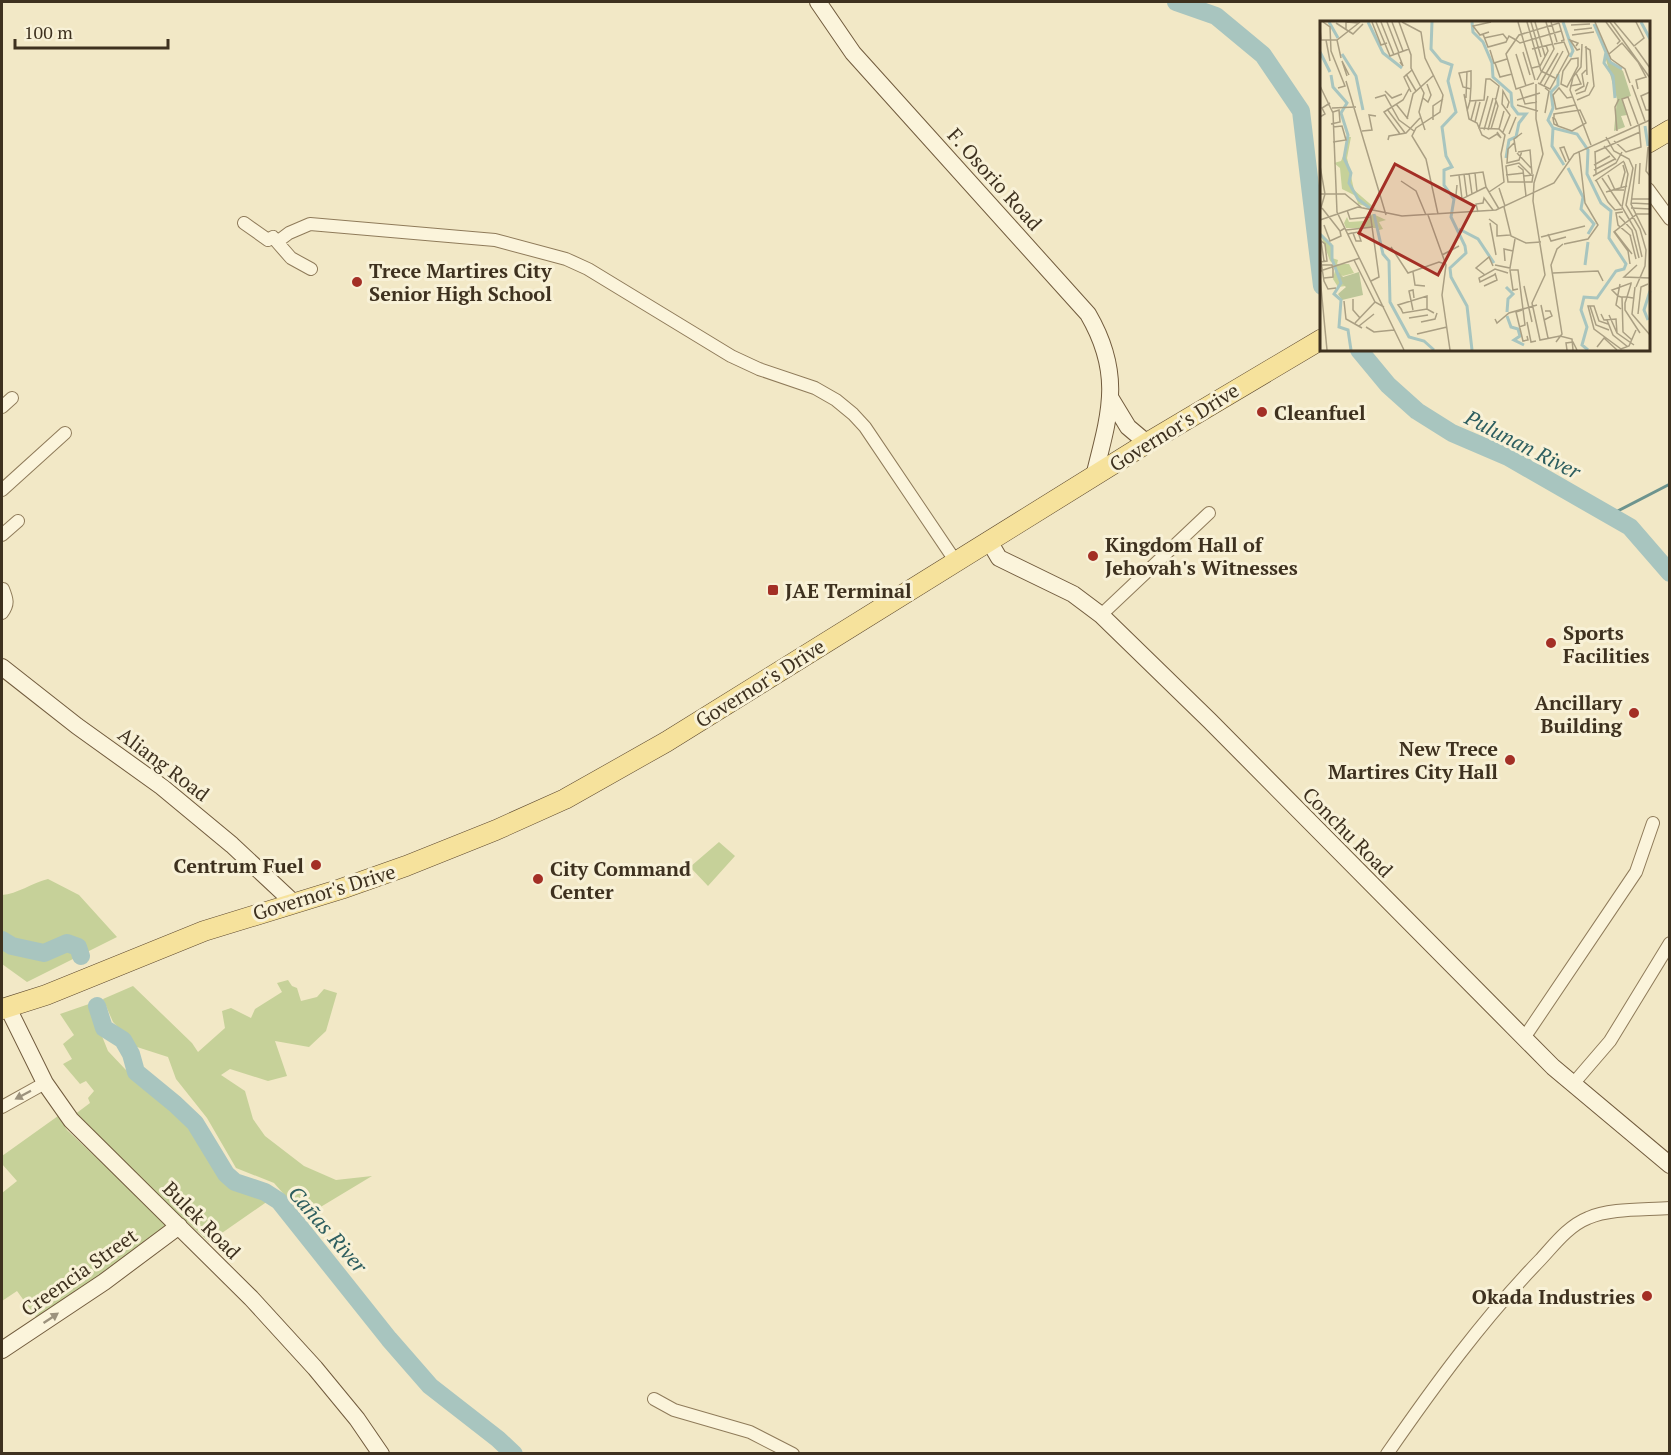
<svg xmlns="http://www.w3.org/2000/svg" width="1671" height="1455" viewBox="0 0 1671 1455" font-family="'PT Serif',serif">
<rect width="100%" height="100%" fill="#f2e8c6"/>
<path fill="#c6d199" d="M719,842L735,856L708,886L690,867Z
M48,879L79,895L117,937L27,982L2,964V895C17,894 32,883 48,879Z
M288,980L292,986L297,988L301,1001L317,997L324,989L337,993L326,1031L309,1047L275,1041L287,1076L268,1081L230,1069L221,1075L245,1091L253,1119L265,1136L304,1166L336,1180L372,1176L304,1217L274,1183L236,1168L207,1118L176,1079L168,1057L137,1047L113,1022L103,999L133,986L192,1043L198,1052L225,1028L222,1011L231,1008L251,1018L255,1009L282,992L277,983Z
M89,1004L108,1051L125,1069L192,1127L217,1171L230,1186L268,1201L209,1242L103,1145L74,1115L90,1103L88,1098L94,1091L86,1081L80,1084L63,1064L72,1059L63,1044L74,1035L60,1014Z
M58,1116L67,1130L169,1226L38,1320L17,1291L2,1301V1193L17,1181L2,1164V1156Z"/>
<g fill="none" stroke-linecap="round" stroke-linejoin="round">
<path stroke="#6d948e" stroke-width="3" d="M1610,515L1670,484"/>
<path stroke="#a8c5bf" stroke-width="18" d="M1176,2L1216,16L1263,55L1301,111L1322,286
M1359,350L1388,385L1417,411L1452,433L1508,457L1630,527L1670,573
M2,940L12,946L44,953L67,943L78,947L81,956
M97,1006L104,1028L123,1040L131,1054L136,1072L175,1104L195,1123L226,1174L235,1182L265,1192L279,1201L389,1339L430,1386L498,1439L514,1454"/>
<g stroke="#8f7b5a" stroke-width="14">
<path id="street" d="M1648,189L1670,219
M244,223L268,240L273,237L277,242L289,233L310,224L495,240L566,259L588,269L731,356L759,369L815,388L836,400L853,414L865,427L956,562
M277,242L291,258L311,269
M2,407L12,398
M2,490L65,433
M2,535L18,521
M2,613C9,604 7,599 3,589
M1101,615L1209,513
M1524,1038L1636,872L1653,823
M1573,1084L1610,1041L1670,943
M2,1107L45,1083
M654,1399L674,1410L750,1432L793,1454
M1387,1454C1434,1386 1483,1319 1540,1260C1554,1245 1568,1226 1588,1218C1610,1208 1645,1210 1670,1208"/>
</g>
<g stroke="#715b3d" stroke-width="18">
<path id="secondary" d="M818,2L853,53L1088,314C1123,374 1110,413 1094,476
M1111,399L1128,427L1147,443
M989,541L999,558L1073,594L1101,615L1210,721L1553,1067L1670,1165
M2,667L77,726L162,787L232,845L294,903
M8,1008L45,1083L71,1120L251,1298L315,1368L357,1419L381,1454
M2,1350L104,1282L179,1226"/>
</g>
<g stroke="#5d482e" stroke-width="21">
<path id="primary" d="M1648,143L1670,130
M2,1009L46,995L204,931L341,889L406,866L496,830L565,799L666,742L1147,443L1322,339"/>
</g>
<use href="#street" stroke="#fbf4db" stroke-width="12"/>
<use href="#secondary" stroke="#fbf4db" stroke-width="16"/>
<use href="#primary" stroke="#f6e29c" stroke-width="20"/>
</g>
<defs><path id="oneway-solid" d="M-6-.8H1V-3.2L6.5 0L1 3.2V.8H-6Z" transform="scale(1.5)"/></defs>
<g fill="#9c927d">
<use href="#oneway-solid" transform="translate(23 1095) rotate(152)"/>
<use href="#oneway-solid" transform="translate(51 1318) rotate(-34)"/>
</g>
<g fill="#a32f25" stroke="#f8f1d7" stroke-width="2">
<circle cx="357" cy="282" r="6"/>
<circle cx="1262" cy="412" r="6"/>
<circle cx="1093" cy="556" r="6"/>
<rect x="767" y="584" width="12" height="12" rx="3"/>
<circle cx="1551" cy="643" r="6"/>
<circle cx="1634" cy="713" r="6"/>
<circle cx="1510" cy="760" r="6"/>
<circle cx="316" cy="865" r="6"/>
<circle cx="538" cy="879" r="6"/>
<circle cx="1647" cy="1296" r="6"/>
</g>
<g text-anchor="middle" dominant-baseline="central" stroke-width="6" stroke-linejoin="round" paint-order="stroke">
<g font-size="20" fill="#3e311f" stroke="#f8f1d7">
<text transform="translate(995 179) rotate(48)">F. Osorio Road</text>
<text transform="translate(1174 427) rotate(-32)">Governor's Drive</text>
<text transform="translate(760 683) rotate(-32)">Governor's Drive</text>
<text transform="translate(164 764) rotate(37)">Aliang Road</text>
<text transform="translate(1348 832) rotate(45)">Conchu Road</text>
<text transform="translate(324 892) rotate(-17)">Governor's Drive</text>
<text transform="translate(202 1220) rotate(45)">Bulek Road</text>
<text transform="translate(79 1272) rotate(-35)">Creencia Street</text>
</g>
<g font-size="20" font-weight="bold" fill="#3e311f" stroke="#f8f1d7" text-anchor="start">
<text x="369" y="270">Trece Martires City<tspan x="369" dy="23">Senior High School</tspan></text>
<text x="1274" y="412">Cleanfuel</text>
<text x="1105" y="544">Kingdom Hall of<tspan x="1105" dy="23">Jehovah's Witnesses</tspan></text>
<text x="785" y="590">JAE Terminal</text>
<text x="1563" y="632">Sports<tspan x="1563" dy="23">Facilities</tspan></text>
<text x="1622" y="702" text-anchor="end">Ancillary<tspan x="1622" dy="23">Building</tspan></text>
<text x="1498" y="748" text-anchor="end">New Trece<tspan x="1498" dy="23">Martires City Hall</tspan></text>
<text x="304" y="865" text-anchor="end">Centrum Fuel</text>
<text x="550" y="868">City Command<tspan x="550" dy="23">Center</tspan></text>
<text x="1635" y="1296" text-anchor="end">Okada Industries</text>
</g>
<g font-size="21" font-style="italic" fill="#2d5e5f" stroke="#f8f1d7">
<text transform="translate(1523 444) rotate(27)">Pulunan River</text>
<text transform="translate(328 1229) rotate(49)">Cañas River</text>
</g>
</g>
<g transform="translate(1320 21)">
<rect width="330" height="330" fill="#f2e8c6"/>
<path d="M26,116H31L27,137L34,169L56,188L38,183L36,175L22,168L20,147L14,142L21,140L26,129ZM53,193L66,199L59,201L63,208L59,209L55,194L58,207H26L24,202L27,196L29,201L44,200ZM0,212L12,223V237L18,239L17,243H29L34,252L23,255L18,252L19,260L26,265L18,266L13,258L16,245L10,240Z" fill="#c6d199"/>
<path d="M285,35L303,50L311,75L302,78L307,94L301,95L305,106L294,110L297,78ZM19,251L23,256L39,251L43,274L22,279L18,273L26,266L19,260Z" fill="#bcc698"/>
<path fill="none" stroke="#a8c5bf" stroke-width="3" d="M9,1L18,17M48,1L63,32L82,47M112,1L111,28L121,40L132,44L128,60L136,91L122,106L126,135L132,146L124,149V164L134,178L131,196L145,225L146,232L130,247L131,256L147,285L152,329M152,1L153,11L163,21L172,42L173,56L191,72L192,85L198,93H206L199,102L196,116L189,119L186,137M243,1L253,30L250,36M321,1L330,18M274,3L290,41L302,48M0,31L10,51M286,31L284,42L293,55L295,77M22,33L36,55L43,89M238,53V64L231,71L233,87L228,99L233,107L257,113L268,129L267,153L281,182L291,190L289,217L306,243L304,248L296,250L277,277L264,276L261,289L267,306L262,324L268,329M11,54L13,66L27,82L21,92L28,114L24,137L31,152L29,162L38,178L52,189M325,105L328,125M233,107L232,125L244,144M248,147L263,176L261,188L274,203L268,213M54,193L63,233L69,240L70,281L89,316L104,320L114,329M139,208L158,218L174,242M0,213L12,225V238L21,262L14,273L21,279L19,306L28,309L31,329M265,244L268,221M186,266L193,273L188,278L187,291M187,295L191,306L198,308L200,315L194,319L204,324M328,299L324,289L330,270"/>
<path fill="none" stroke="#aa9f83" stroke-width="1.5" d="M3,1L10,6L11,30L25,65L18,67M52,1L61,24L67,22M56,1L70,35L89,28M61,1L74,34M67,1L79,32M72,1L83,30M79,1L91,34V47L104,72L99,91L105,109M82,1L101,11L105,37L123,74L120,91L96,107L92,115L106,138L118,193M198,1L215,59M207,1L221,50L235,57M211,1L221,36M215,1L225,35M231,1L237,21M275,1L291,38L305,48L310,62M286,1L300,20L297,23M290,1L330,57M294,1L314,25L324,17L316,1M16,2L33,13L43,3M239,2L244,19L241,20M251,4L270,3M0,8L1,19H17L40,1M26,9V1L39,2M254,9L272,7M169,11L160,14L153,5L171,1M163,13L168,26L186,21L189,15L196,19M252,14L274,11M164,17L183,13L187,18M6,19L10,40M17,19L21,37M196,19L200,22L241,10M262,23L261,46L253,56L250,69L271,124M256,25L258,22L250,19L257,29L260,28M266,25L267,54M315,26L330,47M212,28L233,23M170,29L174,42L187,38M203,31L210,54M78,32L83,45L80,41M196,33L206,65M289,33L302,22L318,41L326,56L316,59L318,68M258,37V45L247,66L241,63L243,50L251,38ZM175,42L180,56L192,53M212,47L220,45L228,30L226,24M86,53L96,70M27,55L22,40L29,54M217,59L234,28L226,1M26,60L66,194M214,62L196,68L186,33L199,14L239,2M218,62L230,68L249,33L244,21L234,23M216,63V98L223,133L214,162L213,180L225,254L212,282L220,319L240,315L252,318L253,329M220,63L238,32M312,64L325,100M0,65L13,92L17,191L84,329M224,65L243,30M250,65L261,63L256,52M225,67L229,70L225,92M200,68L205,83L217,81M65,70L72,77L82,73M255,70L264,65L262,53L266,49M91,71L84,56L92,49M330,71L321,75L326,89H330M144,73L149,98L157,102L162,114L169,118L177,113L181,117L177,111M256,73L265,70L268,61M168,75L159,107L179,108L185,114L181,133L184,161L169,171M252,76L247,77L239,67L233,74L236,88L255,84M55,77L65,74L79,99L94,110M103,77L108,81L111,74L107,63M146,77L147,50M197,79L220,72M257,79L269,74L274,65L270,29L265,26M149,80L164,79L166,58H170L179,65L176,78M76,83L88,98M197,84L218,90M12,87L36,86M67,88L85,112M147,90L150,80L151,65V50L139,52L143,66L151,68M0,96L5,93L2,87L10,82M233,97L235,98L238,105L234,103ZM234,97V93L260,89L266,102L252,110L238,105M87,98L93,73L114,54M113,99V85L123,78M151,99L156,80M155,101L160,81M11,103L20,101L19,89L13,91M311,105L302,78L308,76L318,103M171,108L178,85L175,77M179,108L184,90M164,109L173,77M168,109L176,80M42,110L52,109L49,94L56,95M297,110L295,86L299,78M183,111L190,94L182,83L183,70L189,81L187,87M80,113L64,91L83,79L89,68M189,113L196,96M286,116L294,130L309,138L313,147L306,184L320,208L326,229L325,245L316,266M68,119L69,115L86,112L100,97M294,120L306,131L321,126L319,103M13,121L26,119L22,105L13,106M194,122L188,128L187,142L199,139L202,130M284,125L296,139M328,126L326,150L330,155M275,130L276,153M196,131L194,118L202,112M198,131L210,129L212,153M275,131L320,111M197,132L211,147M246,141L240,127L244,126L249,139M304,141L308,153L302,186L316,210L322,236M316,143L311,183L326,214M274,144L290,135M0,145L5,173L0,190M198,145L203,149L206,175M274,149L295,138M149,152L152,173M155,152L157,171M144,153L147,176M139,154L142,178M186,154L204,152M288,154L295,169H304M130,155L163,151L166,166L179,188M204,155L213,154L212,161H188L186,145L199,142L211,154M273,155L296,142L302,131M282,157L301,185M276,159L288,181L295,189L302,188M81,160L96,170L106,194M275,160L304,140M319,163L320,142M137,164L136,174L142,178L166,166M301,166L305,151L303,144M179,167L185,185M286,171L307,165M0,173H25L42,187M311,178H330M311,182L330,183M38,186L82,195L176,189L234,162L254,133L330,99M184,186L191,215L206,222L221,221M2,187L20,210M311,187L330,188M27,189L30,198L50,196M50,191L59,256L51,260M158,191L156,183L163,182L164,177L173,189M303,191L296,192L298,204L311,215M108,194L126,244L122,274L130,329M299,195L312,209L319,237M169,198L177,204V215L190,214M0,199L38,186M170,202L176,234M4,204L10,220L21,215L20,210L25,207M26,209L53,206M294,210L312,233M28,213L32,212H33L38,211L41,220H36L33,212M228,213L231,220L246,216M310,214L316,238M221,216L265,205M0,219L5,223L7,240L0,241M1,220L4,240M244,223L268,218L278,204L265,182L259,130M71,226L88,252L119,241L125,243M0,234L4,260L8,268L16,267M122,234L139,225M34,239L55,281L64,286M185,240L184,228L193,230M310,243L308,230L294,211L317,193H330M1,244H12L13,248V256L4,257M175,244L190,247L195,218M317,244L304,256L330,257M0,250L40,237M93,251L95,264L105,265M233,252L278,250L283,260M176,253L160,261L159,257L175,248L188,252M165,254L156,247L169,236L173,245M0,256L7,329M300,263L296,284L301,288M164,265L177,259L175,252M204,265L212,301M315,266L312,293L330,314M198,268L193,269L190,249H198L205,304L199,306M302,276L303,311L312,319M313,277L307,276H301L298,275L292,269L311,262V263L307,276L305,282V289L320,312M33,278V289L40,297M24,280L26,298L42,307M221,284L228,317M270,285L276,304L289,309M81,288L83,292L107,288L114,292M82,289L78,284L107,275V288M93,289L89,270L93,269L94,277M202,289L196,291L203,320L208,319L207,315M281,293L284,299L296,298L297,312M318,293L321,266L328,263M289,294L297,312L314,324M89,297L108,294M175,298L177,302L189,292L217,284M224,299L232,295L230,290H225M287,299L293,314L308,326M101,301L115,298L117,292M207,301L211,321L216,320M35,302L55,281M288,303L279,300L274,285H268L274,308L301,328L309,325L316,309M39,305L54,293M46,306L54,311L74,309M97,313L127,306M236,321L242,313L231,244L237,228L243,223M277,326L284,317L297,329M247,329L246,322L253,321L257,329"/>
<path fill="#a32f25" fill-opacity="0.15" stroke="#a32f25" stroke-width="3" d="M75,143L154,185L118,254L39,212Z"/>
<rect width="330" height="330" fill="none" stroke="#3e311f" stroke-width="3"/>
</g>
<rect width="1671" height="1455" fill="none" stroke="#3e311f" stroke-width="6"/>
<path d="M15 39v9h153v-9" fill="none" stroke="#3e311f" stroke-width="3"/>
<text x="24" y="39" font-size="18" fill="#3e311f" stroke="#f8f1d7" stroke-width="4.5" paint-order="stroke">100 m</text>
</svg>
